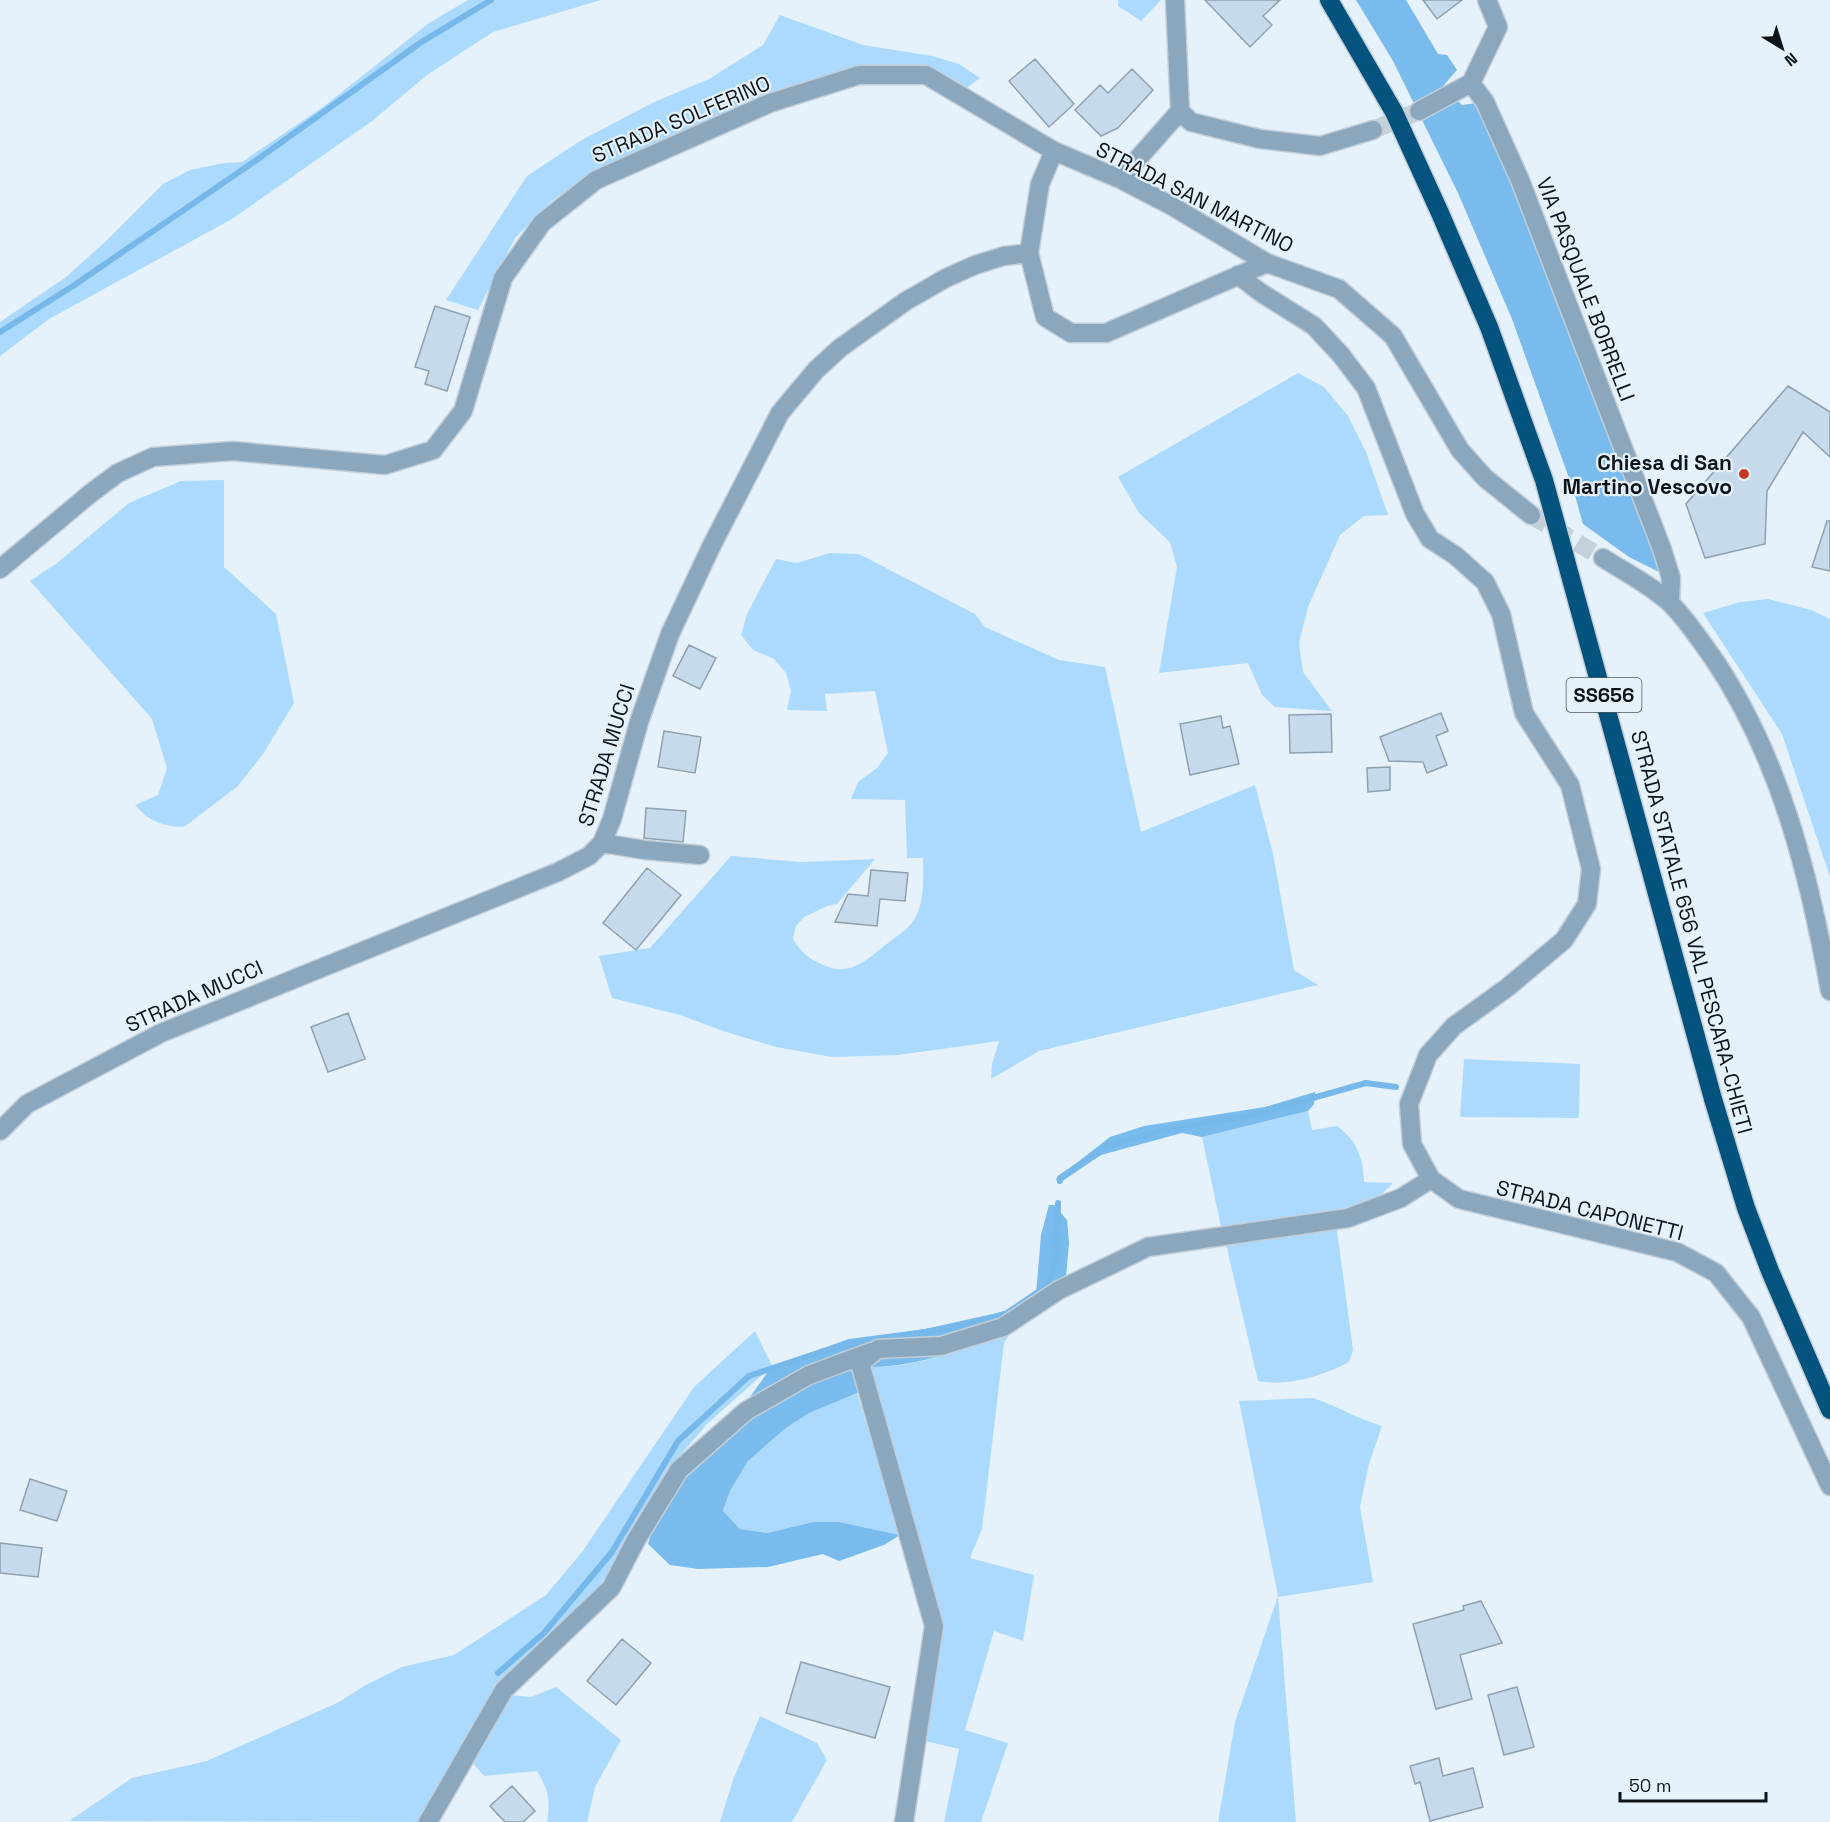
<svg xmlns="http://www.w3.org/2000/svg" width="1830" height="1822" viewBox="0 0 1830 1822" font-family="'Space Grotesk',sans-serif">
<rect width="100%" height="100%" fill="#e5f2fc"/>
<path fill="#acdaff" d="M468,0H601L493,32L427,75L372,121L232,219L49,319L0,356V322L66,277L106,241L163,184L190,170L224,163L242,162L323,107L429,23Z
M1118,0H1161L1141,21L1118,6Z
M780,15L863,45L932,56L959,64L980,78L960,93L925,74L859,73L600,171L554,199L515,238L478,310L446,300L527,176L580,141L654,102L709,79L763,45Z
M1298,373L1324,387L1348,416L1366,452L1388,515L1364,516L1340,535L1308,607L1299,643L1303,672L1332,711L1275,707L1262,695L1248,663L1159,673L1177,567L1170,542L1139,513L1118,477Z
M224,480V567L276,614L294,703L263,754L238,786L184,827C164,827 148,821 135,805L158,795L167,768L152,719L30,581L57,563L129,503L181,481Z
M830,553L859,554L975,614L985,627L1059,660L1105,667L1141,832L1255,785L1273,854L1294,970L1318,985L1039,1051L991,1079L992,1064L999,1041L898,1055L832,1057L776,1047L723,1031L680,1015L612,998L599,956L650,948L731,856L800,862L875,859L837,904L827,906L804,917L796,926L793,938C799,950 806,957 819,963C849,979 865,961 888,943C898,935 909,929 915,918C925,899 923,879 923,858H907L905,800L851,799L858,782L877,768L888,753L875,691L825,694L827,711L787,710L791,691L786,673L774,659L753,650L741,635L747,614L776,559L797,563Z
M1768,599L1811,610L1830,619V877L1782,734L1703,613L1740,602Z
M1464,1059L1580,1064L1579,1118L1460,1117Z
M1308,1111L1312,1130L1337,1126C1357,1141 1363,1157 1364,1182L1393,1183L1378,1198L1363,1205L1221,1227L1202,1137Z
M1336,1223L1353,1350L1349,1362C1323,1376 1287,1387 1258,1381L1225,1240Z
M1014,1326L1004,1343L982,1529L970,1558L1034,1575L1023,1641L994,1631L965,1730L1008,1743L981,1822H944L959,1749L921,1740L939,1634L867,1376L872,1367C921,1368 970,1346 1014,1326Z
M755,1331L772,1366L707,1424L668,1470L620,1556L594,1593L542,1644L422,1822L69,1821L132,1778L207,1761L339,1702L364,1686L402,1667L454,1655L546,1595L582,1552L694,1387Z
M857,1393L900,1535L839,1522H813L767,1533L740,1529L723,1512L730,1491L748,1461L786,1428L809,1412Z
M1313,1398C1337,1406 1358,1419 1382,1426L1369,1464L1360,1507L1373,1582L1278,1597L1296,1822H1218L1235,1722L1278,1596L1239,1401Z
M556,1687L621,1740L595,1787L587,1822H547C551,1800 548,1790 537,1771L484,1776L472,1762L509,1695L531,1697Z
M760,1716L817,1743L827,1760L792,1822H720L733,1780Z"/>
<path fill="#79bbed" d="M1356,0H1406L1438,54L1447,55L1457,70L1443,86L1462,105L1484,102L1669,577L1629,557L1583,524L1574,492L1512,319L1458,193L1393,61Z
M1315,1092L1314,1104L1308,1111L1202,1137L1182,1133L1101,1155L1058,1184L1056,1179L1110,1137L1144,1126L1265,1107Z
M1049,1205H1054L1067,1220L1069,1243L1066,1276L1082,1269L1086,1283C1062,1297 1039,1313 1015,1326C974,1347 917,1367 872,1367L857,1393L809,1413L786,1428L748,1461L730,1491L723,1511L740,1529L767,1533L813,1522H839L900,1535L884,1545L839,1561L823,1554L768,1567L698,1569L670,1565L648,1544L656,1518L700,1459L745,1404L772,1366L849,1339L925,1329L1006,1311L1036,1294L1041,1235Z"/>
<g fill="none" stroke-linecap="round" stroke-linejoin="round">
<path stroke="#77b8ea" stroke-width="6" d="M0,332L73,286L258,159L420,43L491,0
M1060,1181V1178L1107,1146L1158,1131L1253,1115L1366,1083L1396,1087
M498,1673L544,1633L612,1552L678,1441L749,1376L821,1352L867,1341L964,1326L1007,1313L1038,1292L1048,1282L1053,1272L1057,1244L1058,1203"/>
</g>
<path fill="#c6daeb" stroke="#8ea1b1" stroke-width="1.5" d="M1205,0H1280L1263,16L1272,25L1250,47Z
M1423,0H1462L1437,19Z
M1035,59L1074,104L1049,127L1009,81Z
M1132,69L1153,90L1118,128L1101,136L1075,110L1100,85L1108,93Z
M435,306L470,317L447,391L425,384L429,371L415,367Z
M1788,386L1830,412V457L1803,432L1767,491L1765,544L1705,558L1686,504Z
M1827,521H1830V571L1812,567Z
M689,645L716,658L700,689L673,676Z
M1441,713L1448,731L1436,736L1447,765L1427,773L1423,762L1389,761L1380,737Z
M1331,714L1332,752L1290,753L1289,715Z
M1221,716L1223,728L1230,726L1239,764L1190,775L1180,724Z
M664,731L701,737L695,773L658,767Z
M1390,767V790L1368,792L1367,768Z
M646,808L686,811L683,842L644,838Z
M647,868L681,895L636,950L603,923Z
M871,870L908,873L905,901L880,899L877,926L835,922L848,894L868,896Z
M348,1013L365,1059L328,1072L311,1027Z
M30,1479L67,1491L57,1521L20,1510Z
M0,1543L42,1548L38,1577L0,1573Z
M1481,1601L1502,1643L1460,1655L1472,1699L1436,1709L1413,1624L1464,1610L1463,1606Z
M622,1639L651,1663L616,1705L587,1681Z
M801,1662L890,1687L875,1738L786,1713Z
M1517,1687L1534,1747L1504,1755L1488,1695Z
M1439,1758L1443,1776L1473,1768L1483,1807L1430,1821L1420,1782L1415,1784L1410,1766Z
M512,1786L535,1811L523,1822H505L490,1806Z"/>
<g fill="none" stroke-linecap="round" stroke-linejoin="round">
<path stroke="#c4d1da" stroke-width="18" stroke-dasharray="18 9" stroke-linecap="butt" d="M1373,130L1419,111
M1531,515L1603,558"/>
<g stroke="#c2ced8" stroke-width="21">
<path id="minor" d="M1175,0L1180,111L1191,122L1260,139L1320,146L1373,130
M1487,0L1498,27L1471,83L1485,102L1520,180L1662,549L1671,578L1670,603
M1419,111L1471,83
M1054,151L1040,184L1029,253L1045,317L1071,333H1106L1267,263
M1120,179L1180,111
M1238,275L1260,292L1314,326L1341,355L1366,388L1415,514L1430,539L1456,556L1485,582L1501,614L1524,713L1570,785L1591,869L1587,904L1564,940L1508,987L1454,1026L1428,1055L1409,1104L1412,1144L1431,1179L1459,1199L1677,1252L1716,1273L1751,1317L1830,1486
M1603,558C1625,572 1652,586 1671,604C1687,620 1700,640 1713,658C1780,757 1809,874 1830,991
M0,569L91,493L118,473L153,457L233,451L385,465L433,450L463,411L503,278L542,223L596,180L770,103L859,75H926L1054,151L1120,179L1172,206L1267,263L1339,289L1393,336L1460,450L1485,478L1531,515
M602,843L645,850L700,855
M0,1131L27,1104L161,1033L558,872L589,856L602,843L612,819L639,722L670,634L712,545L780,413L816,370L840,348L906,301L946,278L975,265L1004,256L1029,253
M428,1822L504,1690L611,1588L636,1540L679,1470L746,1411L809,1375L871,1352
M904,1822L934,1626L860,1363L878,1349L941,1346L1003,1327L1059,1290L1148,1247L1348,1218L1401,1198L1431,1179"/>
</g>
<g stroke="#c2ced8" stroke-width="21">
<path id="highway" d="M1329,0L1394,112L1440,213L1489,327L1544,480L1713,1099L1746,1208L1770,1271L1830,1410"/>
</g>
<use href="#minor" stroke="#8ba7bd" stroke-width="18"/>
<use href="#highway" stroke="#04527e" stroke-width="18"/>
</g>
<circle fill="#c53a21" stroke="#e5f2fc" stroke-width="2" cx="1744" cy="474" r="6"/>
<g text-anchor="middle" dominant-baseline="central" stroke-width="4.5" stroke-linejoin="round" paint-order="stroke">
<rect fill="#e5f2fc" stroke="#4d575d" stroke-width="1.5" x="1566.5" y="678" width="75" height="34" rx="4.5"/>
<g font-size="20" font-weight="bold" fill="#0c1419">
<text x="1604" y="695">SS656</text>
</g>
<g font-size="21" fill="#0c1419" stroke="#e5f2fc">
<text transform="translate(681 119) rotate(-23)">STRADA SOLFERINO</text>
<text transform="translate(1195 197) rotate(27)">STRADA SAN MARTINO</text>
<text transform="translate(1586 289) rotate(69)">VIA PASQUALE BORRELLI</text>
<text transform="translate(606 755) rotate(-73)">STRADA MUCCI</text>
<text transform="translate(1692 932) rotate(75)">STRADA STATALE 656 VAL PESCARA-CHIETI</text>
<text transform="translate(194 996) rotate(-24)">STRADA MUCCI</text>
<text transform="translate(1590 1210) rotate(14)">STRADA CAPONETTI</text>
</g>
<g font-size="21" font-weight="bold" fill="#0c1419" stroke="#e5f2fc" text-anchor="end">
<text x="1732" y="462">Chiesa di San<tspan x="1732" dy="24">Martino Vescovo</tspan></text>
</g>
</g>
<g transform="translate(1782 48) rotate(142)" stroke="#e5f2fc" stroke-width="4.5" paint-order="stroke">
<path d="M0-4.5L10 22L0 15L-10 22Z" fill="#0c1419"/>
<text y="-9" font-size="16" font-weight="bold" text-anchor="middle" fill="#0c1419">N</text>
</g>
<path d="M1620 1792v9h146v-9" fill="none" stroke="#0c1419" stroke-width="3"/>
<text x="1629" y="1792" font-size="18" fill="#0c1419" stroke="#e5f2fc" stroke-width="4.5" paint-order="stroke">50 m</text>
</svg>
